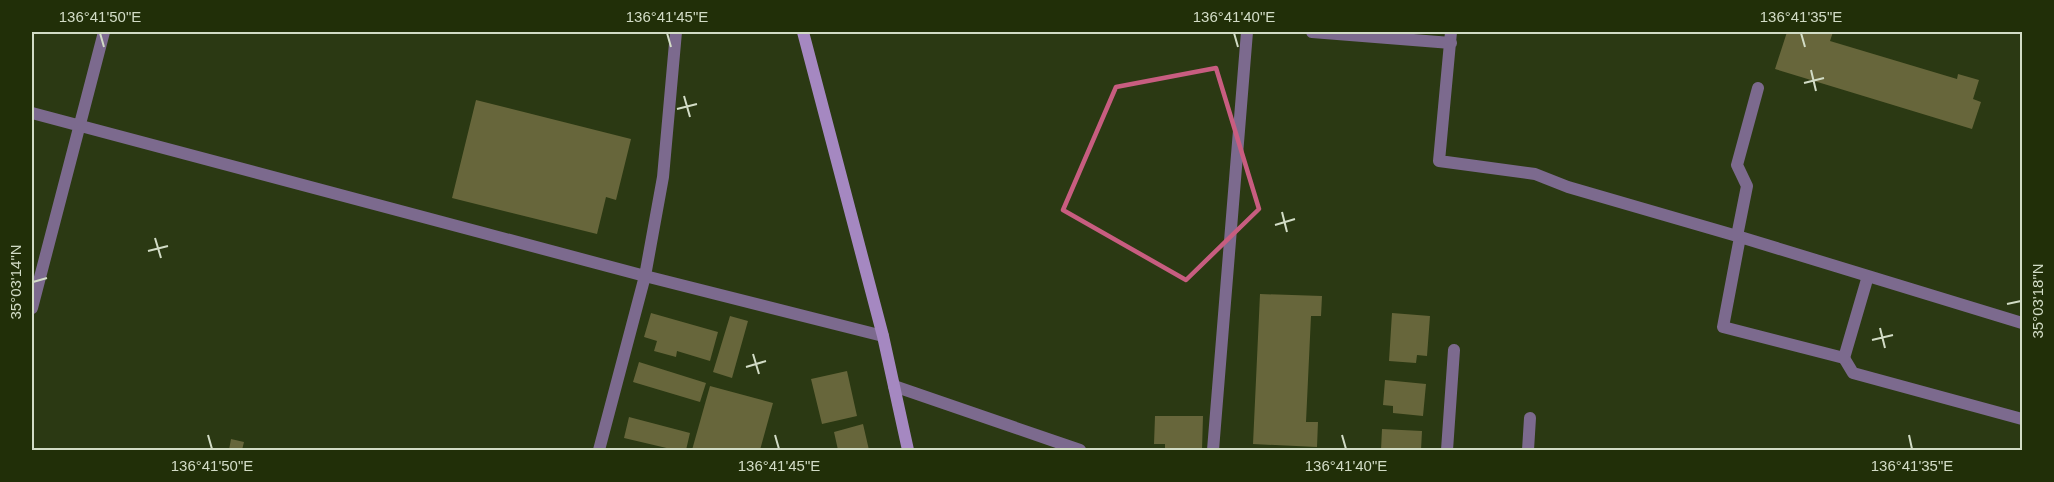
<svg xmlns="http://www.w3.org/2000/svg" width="2054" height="482" viewBox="0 0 2054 482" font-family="Arial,sans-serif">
<rect width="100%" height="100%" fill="#2b3913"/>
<path fill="#67663b" d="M1787,32H1833L1830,41L1957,79L1958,74L1979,80L1973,99L1981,102L1972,129L1775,69Z
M476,100L631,139L616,200L606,197L597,234L452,198Z
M1260,294L1322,296L1321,316H1311L1306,422H1318L1317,447L1253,444Z
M651,313L718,332L710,361L677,351L676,357L654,351L657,341L644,337Z
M1392,313L1430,316L1427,356L1417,355L1416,363L1389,361Z
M730,316L748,321L732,378L713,372Z
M639,362L706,383L700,402L633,382Z
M847,371L857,416L822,424L811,379Z
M1385,380L1426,384L1423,416L1393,413V406L1383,405Z
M710,386L773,403L760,450H692Z
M1155,416H1203L1202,450H1165V444H1154Z
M629,417L690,433L686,450H675L624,438Z
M863,424L869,450H838L834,432Z
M1382,429L1422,431L1421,450H1381Z
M231,439L244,442L242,450H229Z"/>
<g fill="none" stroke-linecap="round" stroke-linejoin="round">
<path stroke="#7c6a8e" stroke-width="12" d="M1844,358L1853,373L2022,419"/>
<path stroke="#7c6a8e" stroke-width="12" d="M1312,32L1451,43
M1451,32L1439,161L1535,174L1568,187L1737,236L2022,323
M32,113L645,276L883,336
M1737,236L1747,186L1737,165L1758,88
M1740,237L1723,327L1844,358L1868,276
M32,308L104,32
M894,386L1080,450
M599,450L645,276L663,177L676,32
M1213,450L1247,32
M1447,450L1454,350
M1528,450L1530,418"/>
<path stroke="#a588c1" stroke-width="12" d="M803,32L883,336L908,450"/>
</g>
<path fill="none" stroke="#c85d80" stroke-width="4.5" stroke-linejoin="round" d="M1216,68L1259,209L1186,280L1063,210L1116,87Z"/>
<path fill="none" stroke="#d2dcc6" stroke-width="2" d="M100,33L104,47M667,33L671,47M1234,33L1238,47M1801,33L1805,47M1811,70L1816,91M1804,83L1824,78M684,96L690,117M677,109L697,104M1282,212L1287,232M1275,225L1295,219M155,238L161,258M148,251L168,246M33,282L47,278M2007,304L2021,301M1880,328L1885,348M1872,340L1893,335M753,354L759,374M746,367L766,361M208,435L212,449M775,435L779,449M1342,435L1346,449M1909,435L1912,449"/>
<rect width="2054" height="482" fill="none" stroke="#212f08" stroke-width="66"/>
<rect x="33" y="33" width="1988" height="416" fill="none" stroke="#d2dcc6" stroke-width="2"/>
<g font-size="15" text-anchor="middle" fill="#d2dcc6">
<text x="100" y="22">136°41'50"E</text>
<text x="667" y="22">136°41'45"E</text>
<text x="1234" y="22">136°41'40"E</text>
<text x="1801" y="22">136°41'35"E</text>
<text transform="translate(16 282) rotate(-90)" y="5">35°03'14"N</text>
<text transform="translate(2038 301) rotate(-90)" y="5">35°03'18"N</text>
<text x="212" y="471">136°41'50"E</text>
<text x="779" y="471">136°41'45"E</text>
<text x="1346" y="471">136°41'40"E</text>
<text x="1912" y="471">136°41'35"E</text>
</g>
</svg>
